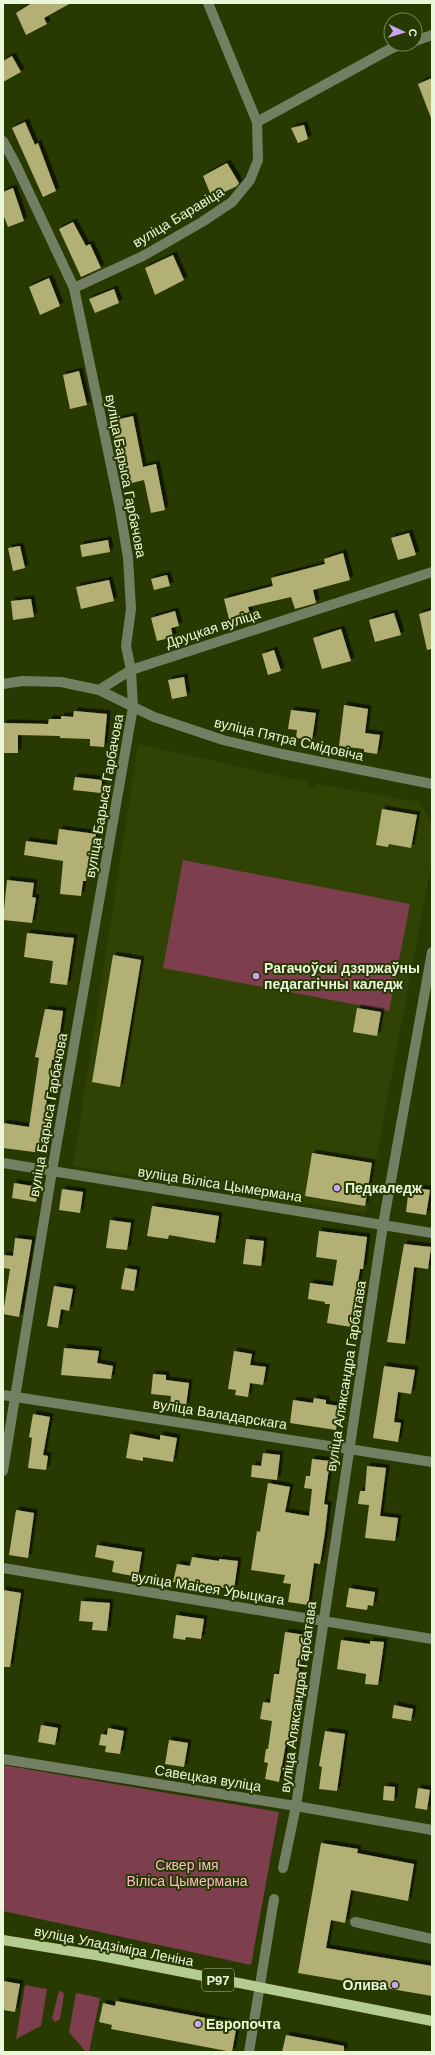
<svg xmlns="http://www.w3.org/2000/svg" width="435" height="2055" viewBox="0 0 435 2055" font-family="Helvetica,sans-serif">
<defs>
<filter id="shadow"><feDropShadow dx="3.5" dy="-3.5" stdDeviation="0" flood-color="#0009"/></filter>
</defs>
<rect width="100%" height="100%" fill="#283902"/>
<path fill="#304304" d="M138,744L308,782L307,786L315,788L316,784L419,802L432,823V861L366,1213L73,1166Z"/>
<path fill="#7d3f4e" d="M183,860L410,904L389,1011L163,968Z
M3,1765L279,1812L251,1965L3,1911Z
M25,1985L47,1989L41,2026L16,2039Z
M59,1991L63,1992L64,1995L60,2019L55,2022L52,2018Z
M76,1993L100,1998L89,2052H86L69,2032Z"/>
<path fill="#b3b076" filter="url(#shadow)" d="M32,3H71L44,18L47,24L26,35L16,13Z
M12,56L21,72L3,82V61Z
M432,78V118H431L418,84Z
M25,122L35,145L38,143L56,191L43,197L12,128Z
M304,125L308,139L298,143L291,128Z
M227,163L239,183L237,186L212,198L203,176Z
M13,188L24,221L8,227L3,214V192Z
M73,222L86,246L90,244L101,268L81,277L59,229Z
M173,255L184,280L155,295L145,268Z
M49,278L60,306L40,315L29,287Z
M114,289L119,303L95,313L89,299Z
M79,371L87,405L70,409L63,375Z
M133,416L143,467L156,464L165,510L151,513L144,480L124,485L111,421Z
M409,533L416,555L398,560L391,538Z
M108,540L110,552L82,557L80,545Z
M20,546L25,568L13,571L8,548Z
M343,553L350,580L313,590L316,603L295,609L291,597L248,607L252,621L231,627L224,599L273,586L271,578L325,564L324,559Z
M167,575L170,586L154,590L151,579Z
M109,580L114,601L81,609L76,587Z
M31,599L34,617L13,620L11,601Z
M432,610V649L427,650L419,614Z
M175,611L179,626L171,628L173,637L157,641L151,618Z
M394,613L401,635L375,642L369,620Z
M341,629L351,661L322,669L313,638Z
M274,650L281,671L268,675L262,654Z
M184,677L187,696L172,699L168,680Z
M344,705L368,709L365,733L380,735L377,754L364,752V749L339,746Z
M291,710L316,713L312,740L296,738L297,730L288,729Z
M74,711L107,714L104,747L90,746V739L60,738V736L18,735V753H3V723L48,724L49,719H61V716L73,717Z
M75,777L102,780L101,793L73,790Z
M382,809L417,815L411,848L389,844L388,847L376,845Z
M59,829L96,834L92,864H88L86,881H83L81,896L60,894L63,861L24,855L26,841L57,845Z
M7,880L34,883L32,897L36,898L32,923L3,920Z
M27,933L74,938L67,985L50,983L53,961L24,957Z
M113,955L141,960L120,1087L92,1082Z
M357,1008L381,1012L377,1036L353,1032Z
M45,1009L63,1011L56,1060H52L45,1113L48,1114L42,1153L3,1148V1123L29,1127L39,1058L35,1057Z
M312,1153L372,1163L365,1206L305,1196Z
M14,1183L39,1187L36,1202L12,1198Z
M409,1187L430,1190L426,1215L406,1212Z
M62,1189L83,1192L80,1213L59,1210Z
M152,1206L219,1216L215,1243L169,1235L168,1239L147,1236Z
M110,1220L131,1223L127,1250L106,1248Z
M319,1231L367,1237L363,1269H360L351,1327L327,1323L330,1304H325V1302L308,1299L310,1283L333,1286L337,1260L316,1257Z
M15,1238L32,1240L19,1317L3,1314L10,1269L3,1268V1255L13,1256Z
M246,1239L264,1241L261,1266L243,1264Z
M404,1244L431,1247L428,1269L414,1267L405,1344L387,1342Z
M125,1268L137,1270L134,1291L121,1289Z
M54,1286L73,1289L69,1311L61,1309L58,1328L47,1326Z
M64,1348L99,1351L97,1363L113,1366L111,1379L61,1375Z
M234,1351L252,1354L250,1365L266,1367L263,1385L250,1383L248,1397L235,1395L236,1390L228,1389Z
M384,1366L415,1370L411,1394L398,1392L394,1422L401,1423L398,1442L373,1438Z
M153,1374L166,1375V1380L189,1383L186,1406L170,1404L171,1396L151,1394Z
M314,1398L326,1400V1404L339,1406L336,1430L290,1423L293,1400L313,1403Z
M33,1414L50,1417L43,1455L48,1456L46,1470L28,1468L32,1438L29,1437Z
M130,1434L160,1440V1435L177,1438L173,1462L143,1457V1461L126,1458Z
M263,1453L280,1455L277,1480L251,1477L252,1465L261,1466Z
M312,1459L330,1461L324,1504L328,1505L325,1532L320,1564L314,1563L308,1605L288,1602L291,1584L283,1583L285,1575L251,1570L257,1531L260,1532L268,1483L290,1487L285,1512L309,1516L312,1489L304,1488L306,1476H310Z
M367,1466L386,1468L380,1516L398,1518L395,1541L365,1538L369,1505L358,1504L360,1491H365Z
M16,1510L34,1513L28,1558L9,1555Z
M97,1545L142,1552L138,1577L112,1572L114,1561L95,1557Z
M192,1557L219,1561V1559L238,1561L234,1589L200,1585V1587L173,1582L177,1564L190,1566Z
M349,1588L375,1592L373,1606L368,1605L367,1610L346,1607Z
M3,1590L21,1593L10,1667H3Z
M81,1601L110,1603L107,1631L92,1630L93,1622L79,1621Z
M176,1615L204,1619L201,1639L186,1637L185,1640L173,1638Z
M285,1632L306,1635L302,1662H300L288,1744L286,1743L279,1782L265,1779L268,1763L264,1762L266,1749H268L272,1721L260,1719L263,1702L270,1703L274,1674H279Z
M341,1640L370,1644V1641L384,1642L378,1685L365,1684L366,1674L337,1669Z
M394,1705L413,1709L411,1721L392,1718Z
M41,1725L58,1728L55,1745L38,1742Z
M108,1728L124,1731L120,1754L105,1752L106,1746L99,1745L101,1734L107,1735Z
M325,1731L345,1734L337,1791L319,1789L322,1767L319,1766Z
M169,1740L188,1743L184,1767L165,1764Z
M384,1786L395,1787L394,1801L383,1800Z
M418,1788L430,1790L427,1810L415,1808Z
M321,1843L358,1849L357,1853L414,1864L408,1901L351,1890L345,1923L331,1920L326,1948L432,1966V1996L298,1973Z
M3,1981L20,1984L15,2012L3,2010Z
M116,2001L237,2024L232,2052L111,2029L112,2025L99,2022L103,2003L115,2006Z
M286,2035L344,2046V2052H282Z"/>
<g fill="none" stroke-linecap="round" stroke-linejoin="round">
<path stroke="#737f62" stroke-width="10" d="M415,41L432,35
M257,122L392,48L405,44
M3,141L15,163L74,288L119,504L128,558L131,609L126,646L131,670L133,707L52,1171L3,1471
M74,288L143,256L202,222L232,202L250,180L258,160L257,122L208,3
M3,684L22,681L61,682L99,690L154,717L223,740L282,754L432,784
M99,690L131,670L432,572
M3,1163L432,1233
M3,1395L432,1462
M3,1568L432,1639
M3,1759L296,1806L432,1830
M283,1868L296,1806L383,1225L432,952
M355,1922L432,1939
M249,2052L274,1899"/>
<path stroke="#b4cc90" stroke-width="10" d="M3,1940L101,1956L432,2021"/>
</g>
<g fill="#c8a5ee" stroke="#283902" stroke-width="1.5">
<circle cx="256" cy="976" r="4"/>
<circle cx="337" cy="1188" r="4"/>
<circle cx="395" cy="1985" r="4"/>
<circle cx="198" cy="2024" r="4"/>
</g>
<g text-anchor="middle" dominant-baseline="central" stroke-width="4" stroke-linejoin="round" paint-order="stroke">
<rect fill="#283902" stroke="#b0be9a" stroke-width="1" x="202" y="1969" width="32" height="22" rx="3"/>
<g font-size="13" font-weight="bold" fill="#ebf7db">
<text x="218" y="1980">Р97</text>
</g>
<g font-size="14" fill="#ebf7db" stroke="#283902">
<text transform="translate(178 217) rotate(-31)">вуліца Баравіца</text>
<text transform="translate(126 476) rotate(79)">вуліца Барыса Гарбачова</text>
<text transform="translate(213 628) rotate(-18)">Друцкая вуліца</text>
<text transform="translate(289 739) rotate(13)">вуліца Пятра Смідовіча</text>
<text transform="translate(104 796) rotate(-80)">вуліца Барыса Гарбачова</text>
<text transform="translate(48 1115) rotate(-80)">вуліца Барыса Гарбачова</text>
<text transform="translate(220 1184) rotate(9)">вуліца Віліса Цымермана</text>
<text transform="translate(346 1376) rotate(-81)">вуліца Аляксандра Гарбатава</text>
<text transform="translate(220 1414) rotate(9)">вуліца Валадарскага</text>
<text transform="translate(208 1588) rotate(9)">вуліца Маісея Урыцкага</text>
<text transform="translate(298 1697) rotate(-82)">вуліца Аляксандра Гарбатава</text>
<text transform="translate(208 1778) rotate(9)">Савецкая вуліца</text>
<text transform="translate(114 1946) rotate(11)">вуліца Уладзіміра Леніна</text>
</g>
<g font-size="14" font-weight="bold" fill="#ebf7db" stroke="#283902" text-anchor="start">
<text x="264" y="968">Рагачоўскі дзяржаўны<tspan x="264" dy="16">педагагічны каледж</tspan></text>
<text x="345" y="1188">Педкаледж</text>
<text x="387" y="1985" text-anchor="end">Олива</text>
<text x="206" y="2024">Европочта</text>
</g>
<g font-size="14" fill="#fcbac7" stroke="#283902">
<text x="187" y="1865">Сквер імя<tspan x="187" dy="16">Віліса Цымермана</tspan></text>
</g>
</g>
<rect width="435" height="2055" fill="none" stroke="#ebf7db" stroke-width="8"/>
<g transform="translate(403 32) rotate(94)"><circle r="19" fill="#283902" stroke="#768559"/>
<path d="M0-3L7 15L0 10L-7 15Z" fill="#c8a5ee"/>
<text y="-6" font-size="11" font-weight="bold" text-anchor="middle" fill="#ebf7db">С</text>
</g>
</svg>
